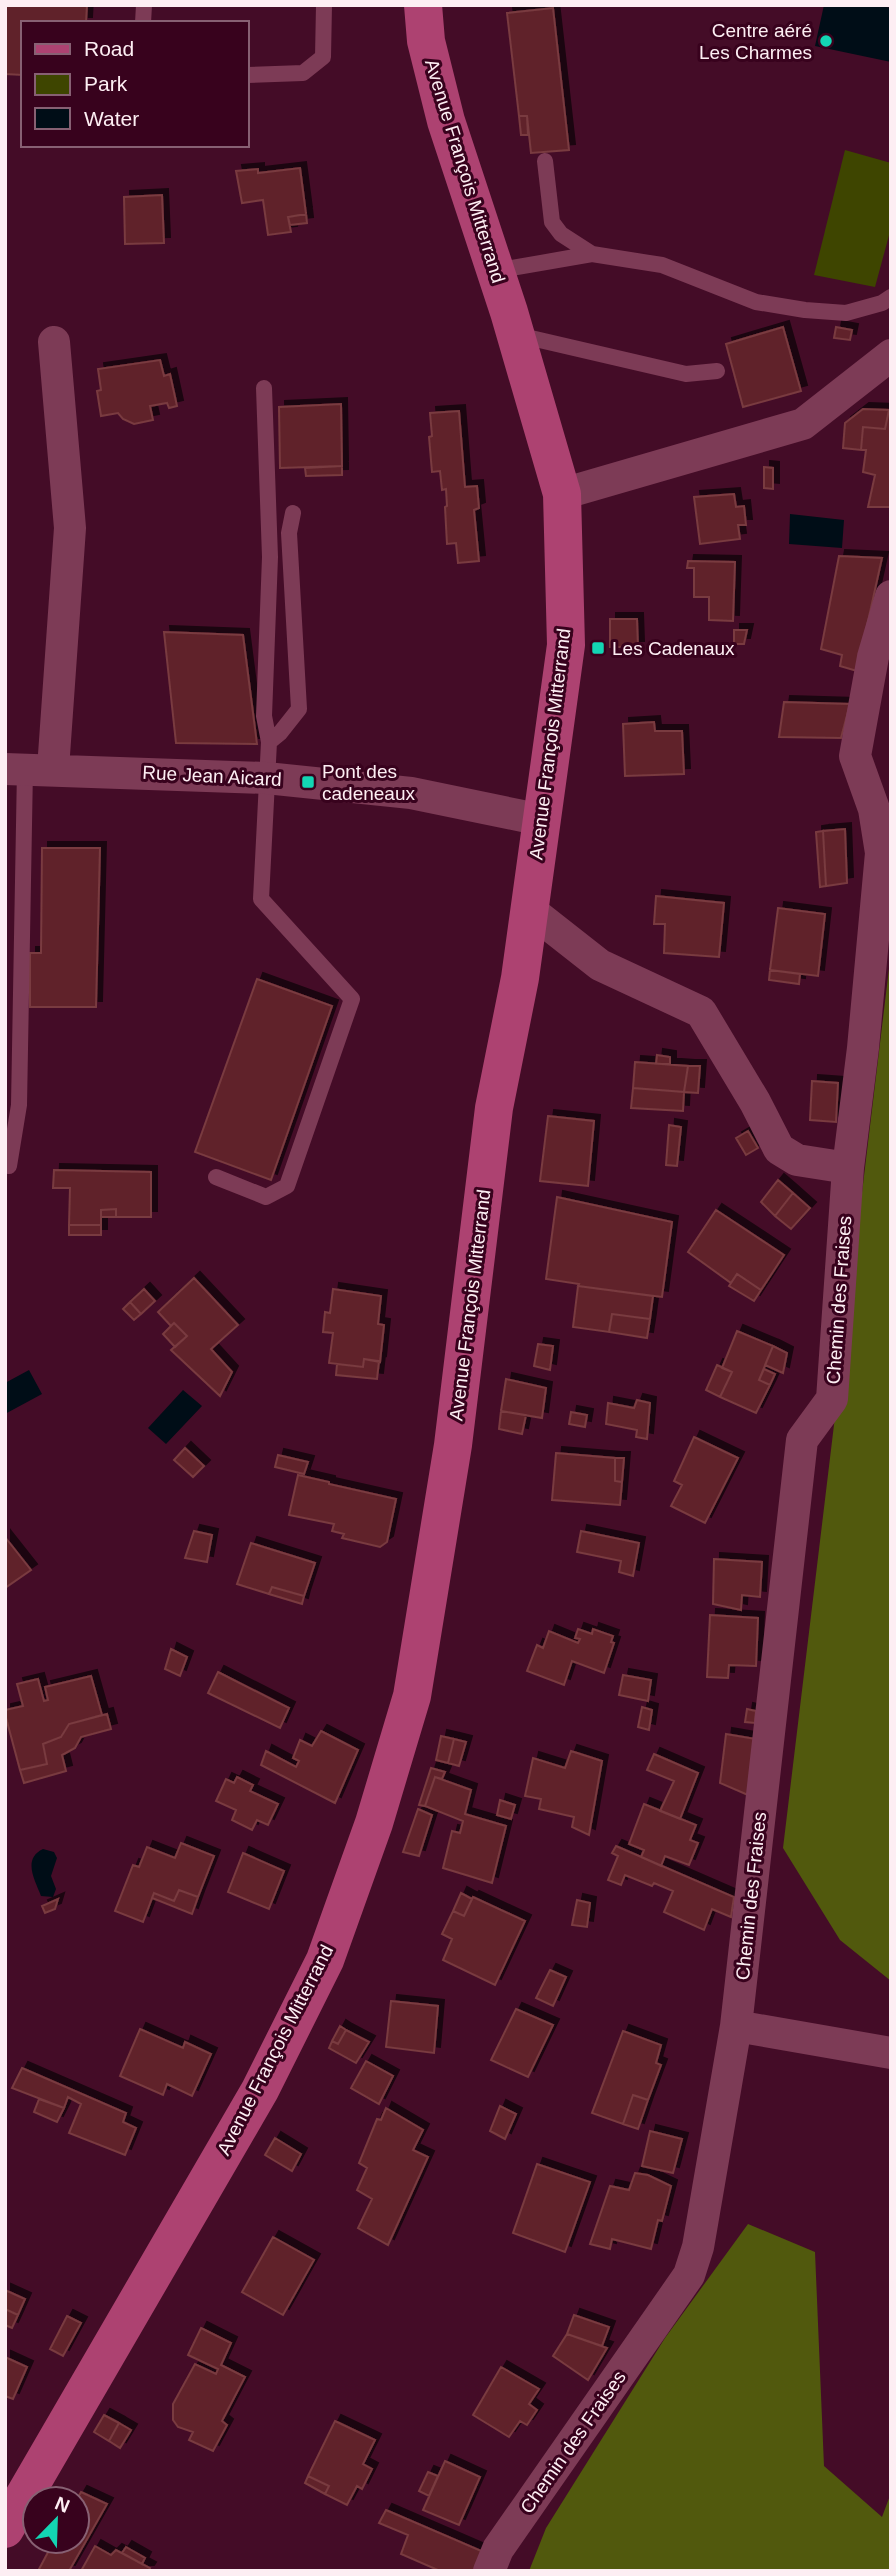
<svg xmlns="http://www.w3.org/2000/svg" width="896" height="2576" viewBox="0 0 896 2576" font-family="Helvetica,sans-serif">
<defs>
<filter id="shadow"><feDropShadow dx="6" dy="-6" stdDeviation="0" flood-color="#0009"/></filter>
</defs>
<rect width="100%" height="100%" fill="#440c27"/>
<path fill="#3e4500" d="M845,150L891,163V228L875,287L814,275Z"/>
<path fill="#51590d" d="M891,952V1981L840,1940L783,1848Z
M748,2224L815,2252L824,2466L882,2517L891,2493V2571H529L546,2528L665,2338Z"/>
<path fill="#000d17" d="M824,5H878L891,8V62L815,46Z
M790,514L844,520L842,548L789,544Z
M29,1370L42,1394L5,1414V1383Z
M183,1390L202,1406L166,1444L148,1428Z
M43,1849L54,1852L57,1858L51,1876L56,1889L53,1897L41,1896C35,1880 22,1859 43,1849Z"/>
<path fill="#60242b" stroke="#793a3f" stroke-width="2" filter="url(#shadow)" d="M5,5H87L86,23H23V75L5,74Z
M553,8L569,150L531,153L527,116H519L507,13Z
M519,116H527L528,135H521Z
M300,168L306,214L288,217L291,232L268,235L263,200L242,203L236,171L258,169V173Z
M162,195L164,243L125,244L124,197Z
M306,214L307,223L290,225L288,217Z
M783,327L801,391L743,407L726,344Z
M836,327L852,330L850,340L834,338Z
M160,360L164,376L170,374L177,406L169,408L167,403L150,406L153,420L134,424L123,419L118,413L101,416L97,391L101,390L98,369Z
M341,404L342,466L280,468L279,407Z
M863,409L889,410L885,429L863,427L861,450L843,448L845,423Z
M889,410H891V507H868L875,475L863,472L866,450H861L863,427L885,429Z
M459,411L465,487L477,486L479,508L474,510L479,561L458,563L456,543L447,544L445,507L447,506L446,489L442,490L440,471L432,472L429,437L432,436L430,413Z
M342,466V475L306,476L305,468Z
M764,467L773,468V489L764,488Z
M734,494L736,507L744,506L746,525H738L740,539L700,544L694,497Z
M839,556L882,558L857,671L840,666L842,655L821,649Z
M688,561L735,562L733,621L709,620V597H694V568H687Z
M610,619H637L638,647H610Z
M734,630H747L744,644H734Z
M164,632L243,635L257,744L176,743Z
M784,702L850,704L841,738L779,737Z
M654,722L655,731H682L684,774L625,776L623,724Z
M845,829L847,883L826,886L823,831Z
M823,831L826,886L820,887L816,832Z
M42,848H100L96,1007H30V953H41Z
M656,896L724,903L719,957L664,953L665,924H654Z
M778,908L825,914L818,976L770,970Z
M770,970L800,974L799,984L769,980Z
M257,979L332,1006L271,1180L195,1152Z
M657,1055L670,1057V1064H656Z
M635,1062L688,1066L684,1092L633,1088Z
M688,1066H700L698,1093L684,1092Z
M812,1081L838,1083L836,1122L810,1120Z
M633,1088L684,1092L683,1111L631,1108Z
M548,1116L594,1121L588,1186L540,1181Z
M669,1125L681,1127L677,1166L666,1165Z
M748,1131L758,1148L746,1155L736,1138Z
M54,1170L151,1172V1217H116V1209L101,1210V1225H69L70,1188H53Z
M778,1180L793,1193L775,1216L761,1202Z
M793,1193L810,1208L791,1229L775,1216Z
M557,1197L672,1222L662,1297L578,1286L579,1284L546,1279Z
M116,1209V1217H101V1210Z
M716,1210L784,1255L761,1290L737,1274L731,1283L688,1252Z
M69,1225H101V1235H69Z
M737,1274L761,1290L754,1301L729,1286Z
M194,1278L238,1325L211,1349L232,1372L220,1396L171,1350L187,1336L174,1323L171,1326L158,1312Z
M578,1286L653,1296L650,1319L612,1314L609,1332L573,1327Z
M144,1289L155,1301L141,1314L130,1302Z
M333,1289L381,1296L378,1324L384,1325L380,1362L364,1359L363,1367L329,1363L333,1333L323,1332L325,1312L330,1313Z
M130,1302L141,1314L134,1320L123,1309Z
M612,1314L650,1319L647,1338L609,1332Z
M174,1323L187,1336L175,1347L163,1334Z
M737,1331L773,1346L759,1380L770,1385L756,1413L720,1397L732,1372L722,1368Z
M538,1344L553,1346L550,1370L534,1366Z
M773,1346L787,1353L783,1373L765,1365Z
M364,1359L379,1361L377,1379L336,1375L337,1364L363,1367Z
M717,1365L732,1372L720,1397L706,1390Z
M764,1369L775,1374L770,1385L759,1380Z
M506,1379L546,1388L542,1418L501,1411Z
M637,1400L650,1403L647,1439L636,1437L637,1430L606,1424L608,1403L634,1408Z
M501,1411L526,1415L522,1434L499,1429Z
M571,1412L587,1415L585,1427L569,1424Z
M694,1437L738,1458L705,1523L671,1506L682,1485L674,1481Z
M185,1448L204,1466L193,1477L174,1460Z
M556,1453L615,1458V1481L622,1482L620,1505L552,1500Z
M278,1455L308,1462L304,1474L275,1467Z
M615,1458H624L622,1482L615,1481Z
M298,1475L329,1482V1484L396,1499L387,1542L380,1547L342,1538L344,1534L332,1531L334,1524L289,1515Z
M194,1531L212,1535L207,1562L185,1558Z
M581,1531L639,1543L633,1576L619,1572L621,1561L577,1552Z
M5,1537L31,1570L5,1588Z
M251,1543L315,1563L304,1596L272,1587L269,1594L237,1584Z
M714,1559L762,1562L760,1597L742,1595L741,1610L713,1604Z
M272,1587L304,1596L302,1604L269,1594Z
M710,1615L758,1618L756,1666L729,1665L728,1678L707,1677Z
M578,1629L592,1634L593,1629L613,1636L611,1642L614,1643L604,1673L572,1661L564,1685L527,1671L537,1645L543,1648L549,1631L578,1643L580,1639L575,1638Z
M171,1649L187,1657L180,1676L165,1669Z
M218,1672L289,1708L280,1728L208,1693Z
M623,1675L651,1680L648,1701L619,1695Z
M91,1676L102,1715L69,1724L61,1737L43,1744L47,1764L20,1770L5,1714V1710L23,1706L17,1684L38,1679L44,1701L48,1700L45,1687Z
M642,1707L652,1710L649,1730L638,1727Z
M747,1709L756,1711L755,1723L745,1722Z
M107,1714L111,1729L81,1737L75,1748L62,1755L66,1771L24,1783L20,1770L47,1764L43,1744L61,1737L69,1724Z
M321,1731L358,1750L335,1803L261,1765L266,1751L296,1767L299,1761L293,1758L300,1740L312,1746Z
M726,1734L756,1739L748,1795L720,1783Z
M441,1736L454,1739L448,1763L436,1760Z
M454,1739L466,1742L459,1766L448,1763Z
M571,1751L602,1761L589,1835L572,1827L574,1817L539,1809L541,1799L525,1796L533,1758L565,1768Z
M654,1754L698,1773L680,1819L660,1811L674,1781L647,1770Z
M431,1768L445,1772L442,1779L435,1777L425,1806L419,1805Z
M237,1777L253,1785L250,1791L278,1804L268,1825L257,1820L252,1830L232,1820L236,1810L216,1801L226,1779L234,1783Z
M435,1777L471,1790L465,1814L506,1826L492,1883L443,1868L452,1831L460,1833L463,1821L425,1806Z
M500,1800L515,1805L511,1819L497,1815Z
M644,1804L696,1825L690,1840L698,1843L689,1865L665,1856L661,1866L641,1857L644,1850L629,1844Z
M418,1809L432,1815L419,1856L403,1852Z
M181,1843L214,1856L198,1897L179,1890L174,1901L154,1893L143,1922L115,1911L133,1865L139,1867L147,1847L175,1858Z
M616,1846L734,1897L731,1917L712,1909L704,1930L664,1912L673,1891L654,1883L652,1886L625,1875L621,1885L608,1880L618,1856L612,1853Z
M243,1853L284,1871L269,1909L228,1892Z
M179,1890L198,1897L192,1914L152,1898L154,1893L174,1901Z
M461,1893L472,1899L464,1916L453,1911Z
M473,1897L525,1921L495,1985L443,1960L452,1939L442,1934L453,1911L464,1916Z
M58,1899L55,1909L45,1913L42,1906Z
M577,1900L590,1903L587,1927L572,1925Z
M550,1970L566,1977L553,2006L536,1998Z
M391,2001L438,2006L434,2053L386,2047Z
M516,2009L553,2025L528,2077L491,2060Z
M340,2026L346,2030L338,2044L332,2041Z
M140,2029L183,2048L185,2042L211,2054L192,2096L167,2084L163,2095L120,2076Z
M346,2030L369,2042L356,2063L329,2048L332,2041L338,2044Z
M623,2031L661,2045L656,2063L661,2065L648,2100L633,2095L623,2124L592,2113Z
M366,2061L393,2076L379,2104L351,2088Z
M22,2068L126,2113L123,2122L136,2128L125,2155L69,2133L81,2104L68,2097L64,2108L12,2088Z
M633,2095L648,2100L638,2129L623,2124Z
M39,2099L64,2108L57,2122L34,2112Z
M500,2106L516,2114L505,2139L490,2131Z
M386,2108L423,2130L413,2150L428,2157L388,2245L358,2228L372,2199L357,2190L367,2168L359,2163L377,2119L381,2120Z
M650,2131L682,2139L673,2173L642,2166Z
M275,2138L301,2154L292,2171L265,2155Z
M537,2164L590,2182L565,2252L513,2233Z
M635,2173L648,2175L671,2186L662,2221L658,2220L651,2249L612,2239L610,2249L590,2244L610,2186L629,2190Z
M273,2237L314,2260L283,2315L242,2292Z
M5,2290L25,2299L18,2315L5,2309Z
M5,2309L18,2315L12,2328L5,2325Z
M574,2315L609,2327L602,2346L567,2334Z
M67,2316L81,2323L63,2356L50,2349Z
M201,2328L231,2343L221,2365L245,2377L222,2421L227,2425L213,2451L189,2440L193,2432L178,2427L173,2420V2404L195,2364L216,2374L218,2369L188,2355Z
M567,2334L607,2348L588,2380L553,2356Z
M5,2357L27,2367L13,2399L5,2396Z
M501,2367L539,2389L529,2404L537,2410L527,2425L520,2421L509,2437L473,2415Z
M104,2415L119,2423L109,2441L94,2432Z
M335,2421L375,2440L363,2464L372,2469L362,2489L357,2486L347,2505L325,2494L329,2486L308,2476Z
M119,2423L131,2430L120,2448L109,2441Z
M445,2461L480,2477L459,2525L423,2510Z
M428,2472L438,2476L429,2496L419,2491Z
M308,2476L329,2486L325,2494L305,2483Z
M81,2492L107,2504L69,2571H38L54,2541H77V2499Z
M386,2510L486,2553L478,2571H440L401,2554L408,2535L379,2523Z
M95,2546L111,2555L116,2550L150,2568L148,2571H81Z
M126,2547L145,2558L142,2564L122,2553Z"/>
<g fill="none" stroke-linecap="round" stroke-linejoin="round">
<path stroke="#7d3b56" stroke-width="16" d="M143,23L144,5
M247,75L303,73L323,57L324,5
M545,161L552,222L561,234L592,254
M495,271L592,254L662,265L756,302L805,310L846,313L882,303L891,297
M518,335L686,374L717,371
M269,742L280,733L299,709L289,533L293,513
M9,1166L19,1105L25,769
M216,1177L266,1197L287,1186L352,999L261,899L269,742L264,716L270,557L264,388"/>
<path stroke="#7d3b56" stroke-width="32" d="M562,494L803,424L891,355
M5,769L266,778L411,793L542,820
M53,769L70,528L54,342
M530,910L600,965L701,1012L755,1102L779,1149L797,1160L848,1168
M736,2026L891,2053
M489,2571L498,2549L689,2275L698,2247L736,2026L802,1440L832,1399L848,1168L863,1048L881,853L874,809L855,756L873,657L891,596"/>
<path stroke="#ad4271" stroke-width="38" d="M5,2529L260,2090L325,1960L374,1823L412,1696L453,1445L494,1108L520,978L566,645L562,494L509,312L446,121L426,41L423,5"/>
</g>
<g fill="#13d5b3" stroke="#38021d" stroke-width="2.5">
<circle cx="826" cy="41" r="7"/>
<rect x="591" y="641" width="14" height="14" rx="3.5"/>
<rect x="301" y="775" width="14" height="14" rx="3.5"/>
</g>
<g text-anchor="middle" dominant-baseline="central" stroke-width="6" stroke-linejoin="round" paint-order="stroke">
<g font-size="19" fill="#fdeef3" stroke="#38021d" text-anchor="start">
<text x="812" y="30" text-anchor="end">Centre aéré<tspan x="812" dy="22">Les Charmes</tspan></text>
<text x="612" y="648">Les Cadenaux</text>
<text x="322" y="771">Pont des<tspan x="322" dy="22">cadeneaux</tspan></text>
</g>
<g font-size="19" fill="#fdeef3" stroke="#38021d">
<text transform="translate(465 171) rotate(73)">Avenue François Mitterrand</text>
<text transform="translate(550 744) rotate(-83)">Avenue François Mitterrand</text>
<text transform="translate(212 776) rotate(3)">Rue Jean Aicard</text>
<text transform="translate(839 1300) rotate(-86)">Chemin des Fraises</text>
<text transform="translate(470 1305) rotate(-83)">Avenue François Mitterrand</text>
<text transform="translate(751 1896) rotate(-84)">Chemin des Fraises</text>
<text transform="translate(275 2050) rotate(-63)">Avenue François Mitterrand</text>
<text transform="translate(573 2442) rotate(-55)">Chemin des Fraises</text>
</g>
</g>
<rect width="896" height="2576" fill="none" stroke="#fdeef3" stroke-width="14"/>
<rect x="21" y="21" width="228" height="126" fill="#38021d" stroke="#876073" stroke-width="2"/>
<rect x="35" y="44" width="35" height="10" fill="#ad4271" stroke="#876073" stroke-width="2"/>
<text x="84" y="56" font-size="21" fill="#fdeef3">Road</text>
<rect x="35" y="74" width="35" height="21" fill="#3e4500" stroke="#876073" stroke-width="2"/>
<text x="84" y="91" font-size="21" fill="#fdeef3">Park</text>
<rect x="35" y="108" width="35" height="21" fill="#000d17" stroke="#876073" stroke-width="2"/>
<text x="84" y="126" font-size="21" fill="#fdeef3">Water</text>
<g transform="translate(56 2520) rotate(23)"><circle r="33" fill="#38021d" stroke="#876073" stroke-width="2"/>
<path d="M0-5L12 26L0 18L-12 26Z" fill="#13d5b3"/>
<text y="-10" font-size="19" font-weight="bold" text-anchor="middle" fill="#fdeef3">N</text>
</g>
</svg>
